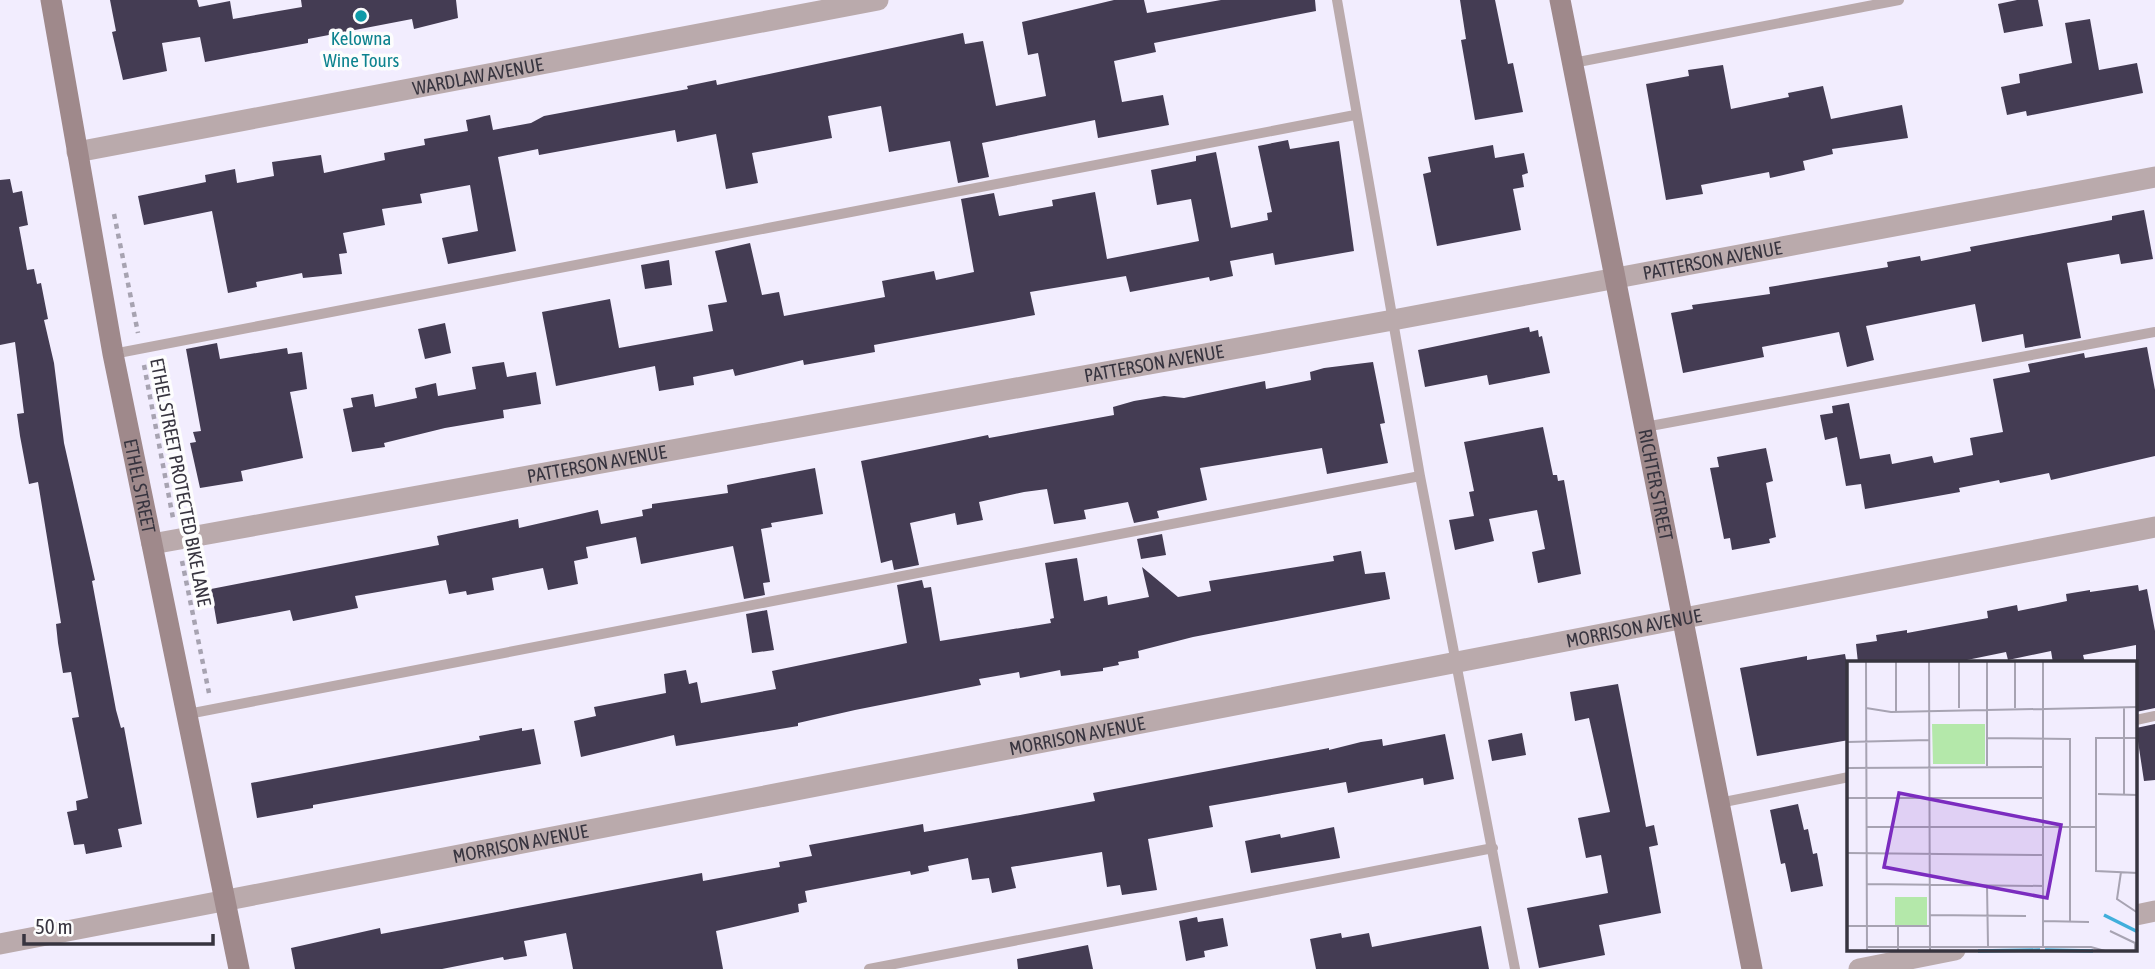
<svg xmlns="http://www.w3.org/2000/svg" width="2155" height="969" viewBox="0 0 2155 969" font-family="'Asap Condensed',sans-serif">
<rect width="100%" height="100%" fill="#f2edfe"/>
<path fill="#443c53" d="M110,0H197L199,7L230,1L233,19L302,7L301,0H456L458,18L414,29L412,19L308,39V43L205,62L200,37L162,43L167,71L123,80L112,32L116,31Z
M1114,0H1144L1147,13L1221,0H1315L1316,11L1154,43L1156,52L1114,61L1122,102L1163,95L1169,125L1098,138L1095,120L982,143L989,177L958,183L950,141L889,152L881,106L828,116L832,138L752,153L758,183L726,189L716,134L677,142L675,130L539,155L538,149L498,157L516,251L448,264L442,238L478,231L470,185L420,194L422,203L382,209L385,225L343,233L347,253L339,254L342,274L303,278L302,273L256,282L257,287L228,293L212,211L144,225L138,196L206,182L205,175L235,169L237,183L274,176L272,162L321,155L324,173L385,160L384,153L425,145L424,139L468,131L466,120L490,115L493,130L531,123L544,116L688,89L687,86L716,80L717,85L963,33L965,44L983,41L996,106L1046,96L1038,53L1028,55L1022,22Z
M1460,0H1495L1508,64L1513,63L1523,112L1475,120L1461,40L1466,39Z
M2017,0H2038L2043,26L2004,33L1998,4Z
M2090,19L2099,70L2137,63L2143,93L2027,116L2026,111L2007,115L2001,87L2020,83L2019,74L2072,63L2065,23Z
M1723,65L1731,109L1789,97L1788,93L1823,86L1831,119L1902,105L1908,138L1832,149L1833,154L1803,161L1805,170L1770,178L1769,172L1701,185L1703,194L1666,200L1646,84L1689,76L1688,70Z
M1288,140L1290,149L1339,141L1354,251L1275,265L1273,253L1230,261L1233,276L1210,281L1209,277L1130,292L1126,276L1030,292L1035,315L874,345L875,352L804,365L803,360L735,376L733,369L693,377L694,385L659,391L655,366L556,386L542,312L610,299L619,348L713,331L708,305L727,302L715,251L750,243L762,295L779,292L784,316L885,297L882,281L934,271L936,280L974,272L961,199L994,193L999,216L1053,206L1052,200L1095,192L1107,259L1199,241L1191,199L1157,205L1151,170L1196,161V156L1216,152L1231,228L1268,220L1267,213L1272,212L1258,146Z
M1493,145L1495,158L1524,153L1528,173L1522,175L1524,187L1513,189L1521,230L1437,246L1423,174L1431,172L1428,157Z
M10,179L13,193L22,191L28,225L19,227L27,270L34,269L37,284L41,283L48,319L44,320L54,363L64,443L95,580L92,581L116,710L121,728L124,727L142,824L118,829L122,847L86,854L84,844L74,845L67,812L77,810L76,801L88,798L72,718L79,717L71,672L63,673L58,643L56,624L61,623L38,482L29,484L20,436L17,414L24,413L15,342L0,345V180Z
M2144,210L2153,259L2121,264L2119,254L2067,263L2081,338L2025,348L2023,334L1982,342L1975,304L1866,326L1874,360L1847,367L1839,332L1762,347L1764,357L1683,373L1671,313L1693,309L1692,305L1770,294L1769,287L1888,267L1887,262L1920,256L1921,261L1971,251L1970,247L2112,220V216Z
M669,260L672,285L645,289L641,265Z
M445,323L451,353L425,359L418,329Z
M1529,327L1530,332L1538,330L1539,337L1542,336L1550,373L1489,385L1487,375L1425,387L1418,350Z
M217,343L220,359L287,348L288,354L302,352L307,389L290,392L303,458L241,471L243,481L200,488L190,443L196,442L193,432L201,431L186,349Z
M2147,347L2155,390V456L2051,480L2049,473L2000,483L1999,480L1959,488L1960,492L1865,509L1861,484L1846,486L1837,437L1825,440L1820,415L1833,413L1832,406L1849,403L1860,459L1890,454L1892,464L1932,456L1934,463L1973,455L1970,438L2003,432L1993,379L2030,372L2028,364L2084,353L2085,358Z
M504,362L507,377L536,372L541,404L503,410L504,418L445,428L384,443L385,447L352,452L343,409L353,407L351,398L373,394L375,407L417,398L415,388L436,383L438,396L476,389L472,367Z
M1373,362L1385,423L1380,424L1388,463L1327,474L1322,448L1200,468L1207,500L1157,511L1159,518L1134,523L1128,502L1084,510L1086,519L1054,524L1047,489L1024,492L979,502L983,520L957,525L955,513L910,523L919,565L894,570L892,560L881,563L861,461L988,435L989,438L1114,415L1113,407L1134,401L1164,396L1184,398L1265,381L1266,389L1311,380L1310,372L1324,368Z
M1543,427L1553,475H1557L1558,481L1564,480L1581,574L1538,583L1532,552L1545,549L1537,510L1489,519L1494,541L1455,550L1449,520L1474,516L1469,492L1474,491L1464,442Z
M1766,448L1773,481L1766,483L1776,537L1769,539L1770,543L1732,550L1730,538L1724,539L1710,468L1719,467L1717,457Z
M815,468L823,514L771,523L772,527L761,529L770,582L763,583L765,595L744,599L733,546L641,564L636,537L586,547L588,558L574,561L578,584L548,590L543,568L492,578L494,590L467,595L466,591L449,594L446,580L355,596L358,608L293,621L290,610L217,624L211,589L439,545L437,536L518,519L519,528L598,510L601,524L643,516L642,510L652,508V504L728,493L727,485Z
M1162,534L1166,555L1141,559L1137,539Z
M1361,551L1365,574L1385,572L1390,599L1193,637L1138,651L1139,658L1118,662L1119,665L1103,668V671L1061,676L1060,670L1020,678L1019,672L979,679L981,685L855,710L798,723V726L676,746L674,735L581,757L574,721L596,716L594,707L666,693L664,674L686,670L689,684L697,682L701,703L776,689L772,671L907,643L897,585L922,580L924,588L931,587L940,641L1051,623L1050,619L1054,618L1045,563L1077,558L1084,601L1107,596L1108,605L1149,597L1142,567L1178,597L1211,591L1209,581L1334,561L1333,556Z
M2138,585L2139,591L2147,589L2155,631V708L2136,712V645L2083,655L2085,663H2053L2051,651L2008,660L2006,652L1967,660V663H1858L1856,644L1877,641L1876,635L1907,630V633L1988,618L1987,611L2017,605L2018,611L2067,601L2066,594L2090,590V592Z
M767,610L774,650L752,653L746,614Z
M1845,654L1849,676V740L1757,756L1740,668L1807,656V660Z
M1618,684L1646,827L1654,825L1658,845L1649,847L1661,913L1599,925L1605,955L1539,968L1527,908L1608,893L1601,855L1586,858L1578,818L1610,812L1589,718L1575,721L1570,692Z
M2155,724V780L2144,781L2136,728Z
M522,728V731L534,729L541,764L313,805V808L257,818L251,783L480,740L479,736Z
M1522,733L1526,755L1492,761L1488,740Z
M1445,734L1454,779L1424,785L1423,778L1348,793L1346,782L1209,806L1213,827L1148,839L1157,890L1122,895L1120,885L1107,887L1102,852L1011,867L1016,888L992,893L989,878L972,880L968,858L928,866L929,871L911,875L910,871L805,891L807,902L798,904L799,912L716,931L723,969H573L566,933L524,941L527,956L504,960L503,957L442,969H295L291,948L380,928L381,934L702,873L703,881L757,871L780,867L779,862L812,856L809,845L923,824L924,832L1020,815L1095,801L1093,793L1329,748V750L1361,742L1382,739L1383,746Z
M1798,804L1804,830L1808,829L1813,854L1817,853L1823,886L1791,892L1785,863L1781,864L1770,810Z
M1334,827L1340,858L1251,873L1245,841L1280,834L1281,838Z
M1197,917L1198,922L1223,918L1228,946L1204,951L1205,957L1186,961L1179,921Z
M1481,926L1489,969H1316L1310,939L1341,933L1342,938L1369,933L1372,947Z
M1088,945L1093,969H1018L1017,959Z"/>
<g fill="none" stroke-linecap="round" stroke-linejoin="round">
<path stroke="#a7a3b1" stroke-width="4.5" stroke-dasharray="5 5" stroke-linecap="butt" d="M114,214L138,333
M144,365L173,518
M182,561L209,693"/>
<path stroke="#baaaac" stroke-width="10" d="M1337,0L1420,476L1515,969
M1573,63L1899,0
M113,354L1355,115
M1645,427L2155,332
M188,714L1420,476
M2136,720L2155,716
M1719,803L1849,777
M869,969L1493,848"/>
<g stroke="#baaaac" stroke-width="21">
<path id="s1" d="M77,152L878,0"/>
<path id="s2" d="M152,544L1393,320L2155,177"/>
<path d="M2136,915L2155,911"/>
<path id="s3" d="M0,944L2155,527"/>
<path d="M1859,969L1955,950"/>
</g>
<g stroke="#9f898b" stroke-width="21">
<path id="s4" d="M51,0L113,354L239,969"/>
<path id="s5" d="M1560,0L1752,969"/>
</g>
</g>
<circle fill="#0f9aa8" stroke="#fdfdfd" stroke-width="2.5" cx="361" cy="16" r="7"/>
<g text-anchor="middle" dominant-baseline="central" stroke-width="7" stroke-linejoin="round" paint-order="stroke">
<g font-size="19" fill="#0d838f" stroke="#fdfdfd">
<text x="361" y="38">Kelowna<tspan x="361" dy="22">Wine Tours</tspan></text>
</g>
<g font-size="19" fill="#37343f" stroke="#fdfdfd">
<text stroke="none"><textPath href="#s1" startOffset="408">WARDLAW AVENUE</textPath></text>
<text stroke="none"><textPath href="#s2" startOffset="1586">PATTERSON AVENUE</textPath></text>
<text stroke="none"><textPath href="#s2" startOffset="1018">PATTERSON AVENUE</textPath></text>
<text stroke="none"><textPath href="#s2" startOffset="452">PATTERSON AVENUE</textPath></text>
<text transform="translate(181 482) rotate(79)">ETHEL STREET PROTECTED BIKE LANE</text>
<text stroke="none"><textPath href="#s5" startOffset="494">RICHTER STREET</textPath></text>
<text stroke="none"><textPath href="#s4" startOffset="494">ETHEL STREET</textPath></text>
<text stroke="none"><textPath href="#s3" startOffset="1664">MORRISON AVENUE</textPath></text>
<text stroke="none"><textPath href="#s3" startOffset="1097">MORRISON AVENUE</textPath></text>
<text stroke="none"><textPath href="#s3" startOffset="530">MORRISON AVENUE</textPath></text>
</g>
</g>
<g transform="translate(1847 661)">
<rect width="290" height="290" fill="#f2edfe"/>
<path d="M85,63H138V103H86ZM48,236H80V264H48Z" fill="#b4e8aa"/>
<path fill="none" stroke="#41afdb" stroke-width="3.5" d="M257,254L291,271M198,289L246,290M131,290L193,289"/>
<path fill="none" stroke="#a7a3b2" stroke-width="2" d="M19,0L20,290M82,0L83,290M112,0V47M140,0V105M19,47L44,51L291,46M168,47V0M49,50V0M140,77L223,78V260M291,77H249V210L291,212M0,81L82,79M0,107L196,106M251,133L291,134M277,133V46M0,137H196M20,166H249M0,192L197,194M274,211L270,238L291,252M20,223L197,225M140,224L141,285M83,254L179,255M196,260L242,261M0,265H82M263,270L288,282V290M20,286H244L258,290M196,286V0M51,290V265"/>
<path fill="#7b2cbf" fill-opacity="0.15" stroke="#7b2cbf" stroke-width="3.5" d="M52,132L214,164L200,237L37,206Z"/>
<rect width="290" height="290" fill="none" stroke="#37343f" stroke-width="3.5"/>
</g>
<path d="M24 934v10h189v-10" fill="none" stroke="#37343f" stroke-width="3.5"/>
<text x="35" y="934" font-size="21" fill="#37343f" stroke="#fdfdfd" stroke-width="5" paint-order="stroke">50 m</text>
</svg>
